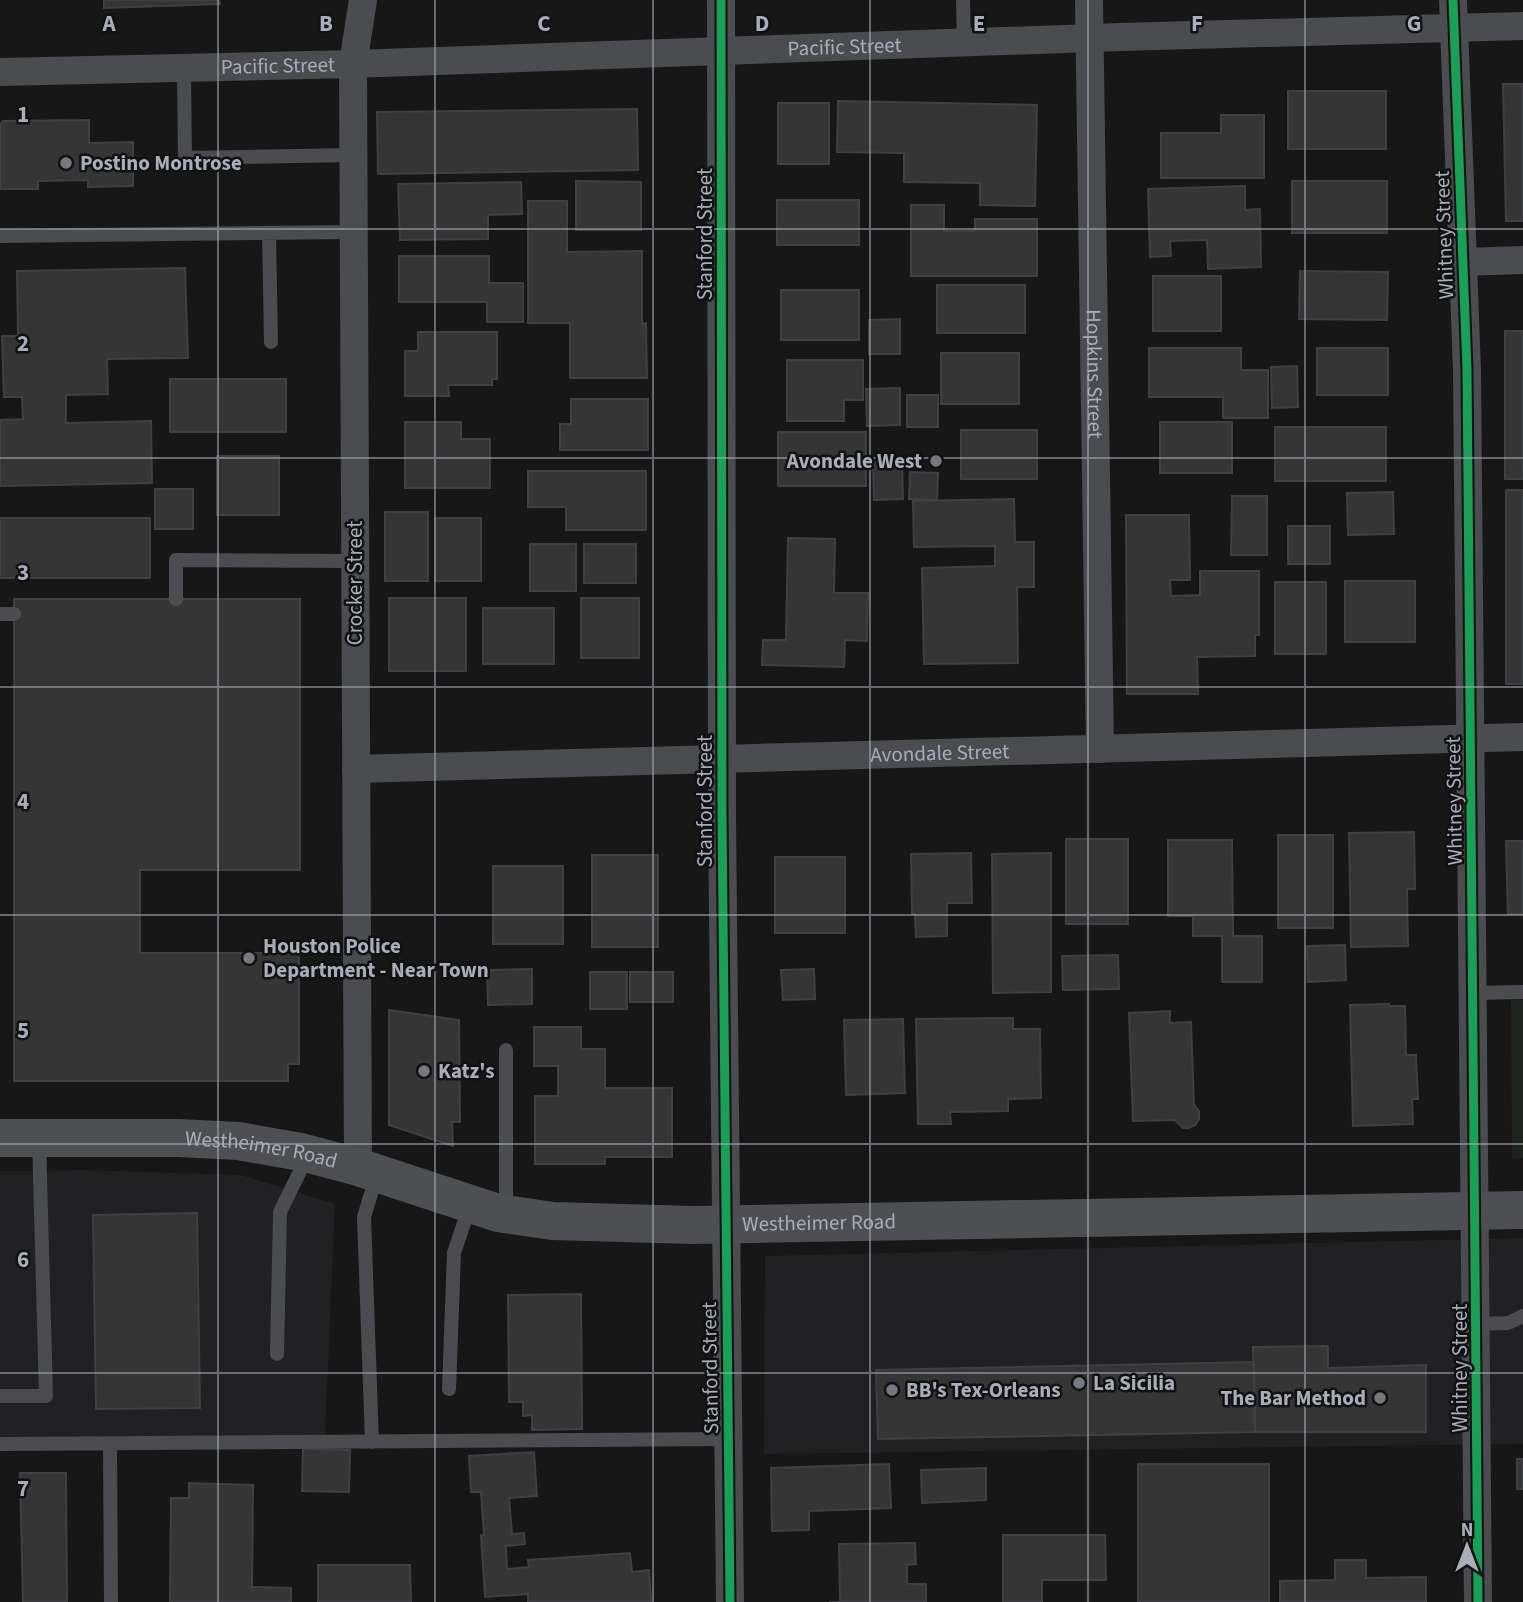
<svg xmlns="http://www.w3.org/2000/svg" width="1523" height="1602" viewBox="0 0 1523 1602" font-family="'Source Sans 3',sans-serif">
<rect width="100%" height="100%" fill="#171717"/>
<path fill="#212123" d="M84,1170L241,1175L335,1204L325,1436L0,1438V1171Z
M1523,1238V1444L764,1454L765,1256Z"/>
<path fill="#1d241e" d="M1511,1000H1523V1158L1512,1159Z"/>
<path fill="#353536" stroke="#3f4043" stroke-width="2" d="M104,0H219L220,4L104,8Z
M1503,84H1523V221H1506Z
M1288,91H1386V149H1288Z
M838,101L1037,105L1035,206L980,205V183L904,182V153L837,152Z
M778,103H829V164H778Z
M637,109L638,170L378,174L377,112Z
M1221,115H1264V178H1161V133H1221Z
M89,120V143L133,142V186L88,187V180L38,181V189H0V125L3,121Z
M576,181L641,182V230H576Z
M1292,181H1387V233H1292Z
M521,182L522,214L488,215V239L400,240L398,184Z
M1245,186V210L1260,209L1261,267L1208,269L1207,240L1170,241L1171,256L1150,257L1148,189Z
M777,200H859V245H777Z
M528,201H567V252L642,251V324L646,323L647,378H570V323H528Z
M911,205H944V231H975V219H1037V276H911Z
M399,256H489V283H523V322H487V302H399Z
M185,268L188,358L107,359L108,394L66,395V423L151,421L152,483L0,486V420L23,419L22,397H4L2,336H18L17,271Z
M1300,271L1388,272L1387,320L1299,319Z
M1153,276H1221V331H1153Z
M937,285H1025V333H937Z
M781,290H859V340H781Z
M900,319V354H869V320Z
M1505,331H1523V479H1505Z
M418,332H497V379H492V385H448L449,396H405V351H418Z
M1149,348H1241V370H1268V418H1223V397H1149Z
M1317,348H1388V395H1317Z
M941,353H1019V404H941Z
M787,360H863V400H844V421H787Z
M1297,366L1298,407L1272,408L1271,367Z
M170,379H286V432H170Z
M900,388V425L867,426L866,389Z
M907,395H938V427H907Z
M571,399H648V450H560V424H571Z
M405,422H461V439H490V488H405Z
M1160,422H1232V473H1160Z
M1275,427H1386V481H1275Z
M961,430H1037V479H961Z
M778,432H866V486H778Z
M217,456H279V515H217Z
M873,462H902L903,499L874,500Z
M528,471H646V530H566V507H528Z
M910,472L938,473L937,500L909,499Z
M155,489H193V529H155Z
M1506,490H1523V684H1506Z
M1393,492L1394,534L1348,535L1347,493Z
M1232,496H1267V555H1231Z
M1014,499L1015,542H1034V587H1017L1018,663L924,664L922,568L995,566V546L914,547L913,501Z
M385,512H428V581H385Z
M1126,515H1189L1190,580H1170L1171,596L1200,595V571H1259V635H1255V656L1197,657L1198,694H1127Z
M0,518H150V578H0Z
M435,518H481V581H435Z
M1288,526H1330V564H1288Z
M788,538L835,539L834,593H868L867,641L845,640L844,667L762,665L763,640H786Z
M530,544H576V591H530Z
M584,544H636V583H584Z
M1345,581H1415V642H1345Z
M1275,582H1326V654H1275Z
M389,598H466V671H389Z
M581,598H639V658H581Z
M14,599H300V870H140V953H299V1064H288V1081H14Z
M483,608H554V664H483Z
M1414,832L1415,889H1407L1408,946L1351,947L1349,833Z
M1278,835H1333V928H1278Z
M1066,839H1128V924H1066Z
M1168,840H1232L1233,936H1262V982H1222V936H1193V916H1168Z
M1506,841H1523V914H1508Z
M971,853L972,903H947V936L916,937L915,914H912L911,854Z
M1051,853V992L993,993L992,854Z
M592,855H658V947H592Z
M775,857H845V933H775Z
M493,866H563V944H493Z
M1345,945L1346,980L1308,982L1307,946Z
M1118,955L1119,989L1063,990L1062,956Z
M532,969V1004L488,1005L487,970Z
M814,969L815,999L783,1000L781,970Z
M590,972H627V1009H590Z
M630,972H673V1002H630Z
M1389,1004V1006H1405L1406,1055H1416L1418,1099H1412L1413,1124L1353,1126L1350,1005Z
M389,1010L459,1020L460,1122H452L453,1146L389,1125Z
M1170,1011V1023L1191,1022L1194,1105L1199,1111V1119L1195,1125L1189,1128H1183L1175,1120L1133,1121L1129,1013Z
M1013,1018V1029H1040L1041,1098L1008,1099V1111L950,1112L951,1124H918L916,1019Z
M903,1019L905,1093L846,1095L844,1020Z
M534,1027H581V1049H605V1088H672V1157H605V1164H535V1096H558V1066H534Z
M197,1213L200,1408L96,1409L93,1215Z
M581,1294L582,1429L532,1430V1415L523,1416V1402H509L508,1295Z
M1328,1346V1368L1426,1365V1432H1255L1253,1347Z
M1254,1362L1255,1432L878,1439L876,1370Z
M303,1449L350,1450L349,1492L302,1491Z
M534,1452L537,1496L509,1498L512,1534L524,1533L525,1544L506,1546L507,1569L529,1567L528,1560L630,1553L632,1572L649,1570L651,1602H528V1594L485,1597L481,1535H484L481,1492H471L469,1456Z
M1517,1459H1523V1489H1517Z
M889,1464L891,1508L809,1511V1530L772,1531L771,1468Z
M1138,1464H1269V1602H1138Z
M986,1468V1500L922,1503L921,1470Z
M20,1473H66L67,1602H23Z
M189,1483L253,1485L252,1587L291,1588V1602H170L171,1498H189Z
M1003,1535H1105L1106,1580H1042V1602H1003Z
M915,1543L916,1564L907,1565V1584H926V1602H829H840L839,1544Z
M1335,1560H1366V1578L1426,1577V1602H1280V1581L1335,1580Z
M318,1565H410L411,1602H318Z"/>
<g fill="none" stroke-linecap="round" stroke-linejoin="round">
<path stroke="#4b4c50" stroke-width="14" d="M963,0L964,43
M184,69L185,158L353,155
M269,233L271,342
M0,236L353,232
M176,599V560L355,561
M0,614H14
M1474,993L1523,992
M506,1213V1050
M1477,1324L1508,1323L1523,1316
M277,1354L280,1212L308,1155
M449,1389L454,1253L470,1205
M0,1396H46L39,1139
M372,1442L364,1217L377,1174
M0,1444L728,1439
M110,1444L111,1602"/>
<g stroke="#4b4c50" stroke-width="28">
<path d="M721,0L722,817L730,1602"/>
<path id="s1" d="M1089,0L1100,749"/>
<path d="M1453,0L1467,370L1478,1602"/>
<path id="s2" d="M0,72L353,64L1120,37L1523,26"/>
<path d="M1463,262L1523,260"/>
<path id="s3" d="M356,769L1523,737"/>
<path d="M358,1167L353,64L363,0"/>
</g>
<path stroke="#4d4f52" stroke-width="38" id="s4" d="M0,1138H179L238,1141L301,1152L358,1167L498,1213L553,1221L693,1225L1523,1210"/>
<g stroke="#111113" stroke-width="13">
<path id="cycleway" d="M721,0L722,817L730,1602
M1453,0L1467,370L1478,1602"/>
</g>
<use href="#cycleway" stroke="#1a9f57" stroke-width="9"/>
</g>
<path fill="none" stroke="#a8adb8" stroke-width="2" stroke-opacity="0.55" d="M218,0V1602M435,0V1602M653,0V1602M870,0V1602M1088,0V1602M1305,0V1602M0,229H1523M0,458H1523M0,687H1523M0,915H1523M0,1144H1523M0,1373H1523"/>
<g fill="#757880" stroke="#111113" stroke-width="2.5">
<circle cx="66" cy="163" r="7"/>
<circle cx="936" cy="461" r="7"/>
<circle cx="249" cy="958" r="7"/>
<circle cx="424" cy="1071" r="7"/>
<circle cx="1079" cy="1383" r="7"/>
<circle cx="892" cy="1390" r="7"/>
<circle cx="1380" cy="1398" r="7"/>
</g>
<g text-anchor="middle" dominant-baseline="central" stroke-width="5" stroke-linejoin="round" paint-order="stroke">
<g font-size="21" fill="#a8adb8" stroke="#111113">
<text stroke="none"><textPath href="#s2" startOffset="845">Pacific Street</textPath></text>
<text stroke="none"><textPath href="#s2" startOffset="278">Pacific Street</textPath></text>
<text transform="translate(705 234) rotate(-90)">Stanford Street</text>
<text transform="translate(1444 235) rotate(-92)">Whitney Street</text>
<text stroke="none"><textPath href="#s1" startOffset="374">Hopkins Street</textPath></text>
<text transform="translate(355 583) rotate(-90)">Crocker Street</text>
<text stroke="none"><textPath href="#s3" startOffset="584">Avondale Street</textPath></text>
<text transform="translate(705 801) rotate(-90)">Stanford Street</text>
<text transform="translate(1454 801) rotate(-91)">Whitney Street</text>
<text stroke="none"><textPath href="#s4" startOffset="262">Westheimer Road</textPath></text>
<text stroke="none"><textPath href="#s4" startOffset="830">Westheimer Road</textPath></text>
<text transform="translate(710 1368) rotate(-91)">Stanford Street</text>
<text transform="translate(1460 1368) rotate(-90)">Whitney Street</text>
</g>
<g font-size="21" font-weight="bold" fill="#a8adb8" stroke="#111113" text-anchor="start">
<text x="80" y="163">Postino Montrose</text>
<text x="922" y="461" text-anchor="end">Avondale West</text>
<text x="263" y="946">Houston Police<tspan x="263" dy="24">Department - Near Town</tspan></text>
<text x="438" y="1071">Katz's</text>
<text x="1093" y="1383">La Sicilia</text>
<text x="906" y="1390">BB's Tex-Orleans</text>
<text x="1366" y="1398" text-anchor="end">The Bar Method</text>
</g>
</g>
<g font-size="23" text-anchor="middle" font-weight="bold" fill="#a8adb8" stroke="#111113" stroke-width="5" stroke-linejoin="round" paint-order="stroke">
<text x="109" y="31">A</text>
<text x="326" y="31">B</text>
<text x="544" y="31">C</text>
<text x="762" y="31">D</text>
<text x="979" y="31">E</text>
<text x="1197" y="31">F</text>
<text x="1414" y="31">G</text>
<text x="23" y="122">1</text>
<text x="23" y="351">2</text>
<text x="23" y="580">3</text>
<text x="23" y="809">4</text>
<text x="23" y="1038">5</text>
<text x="23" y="1267">6</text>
<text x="23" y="1496">7</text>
</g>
<g transform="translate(1467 1546)" stroke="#111113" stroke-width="5" paint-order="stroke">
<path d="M0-5L12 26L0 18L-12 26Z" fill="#a8adb8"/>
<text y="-10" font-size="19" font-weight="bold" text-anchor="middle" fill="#a8adb8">N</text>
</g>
</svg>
